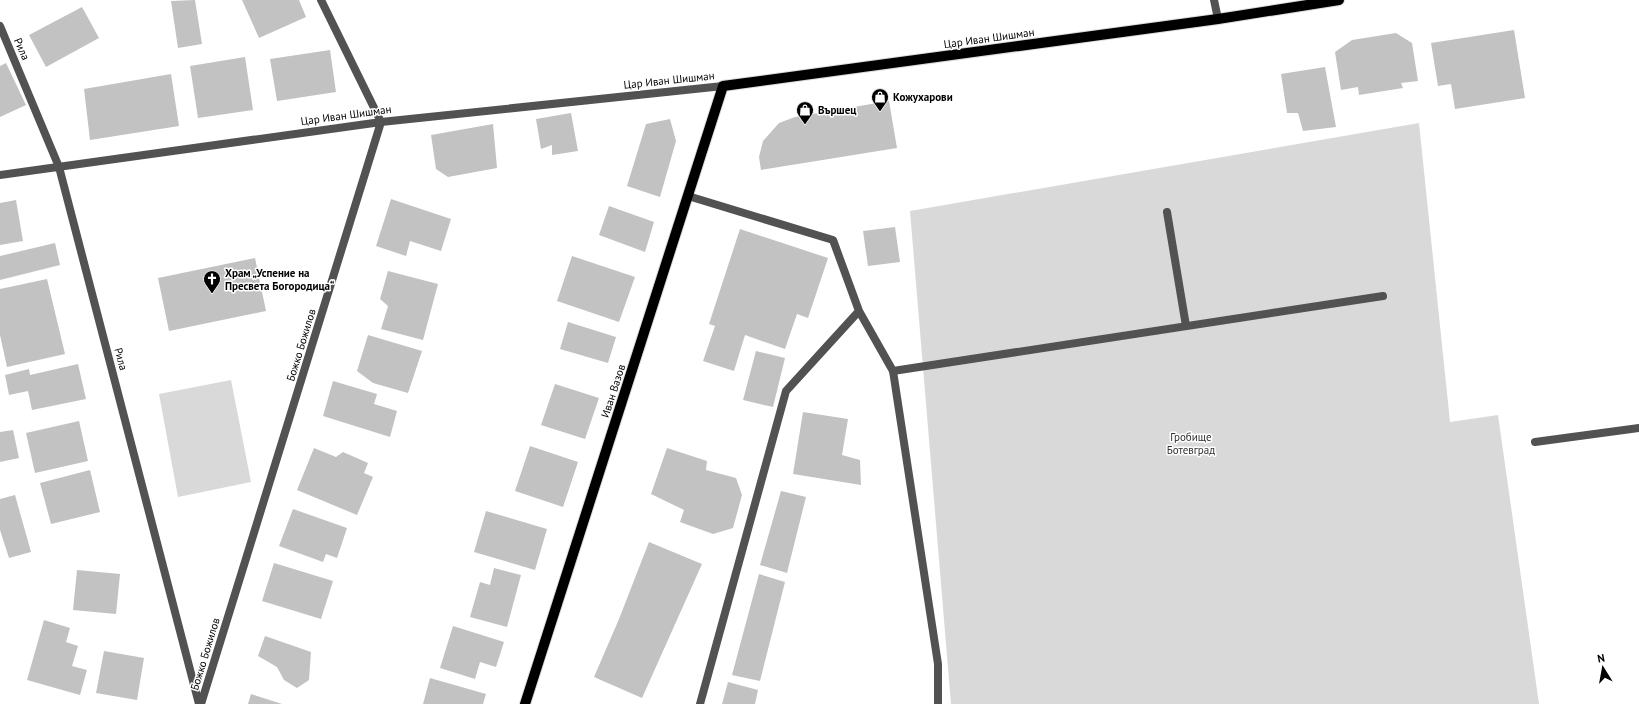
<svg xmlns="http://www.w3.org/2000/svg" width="1639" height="704" viewBox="0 0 1639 704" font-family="'PT Sans',sans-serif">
<rect width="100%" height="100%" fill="#fff"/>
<path fill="#d9d9d9" d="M1419,123L1450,422L1498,415L1539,704H951L910,211Z
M231,380L251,482L178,497L159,394Z"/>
<path fill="#c2c2c2" d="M195,0L202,44L178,48L171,1Z
M242,0H299L306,17L259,38Z
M82,7L99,38L46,67L29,35Z
M1514,30L1525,98L1455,109L1451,84L1438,86L1431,43Z
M1396,33L1412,43L1418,81L1401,83L1403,88L1359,95L1358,87L1341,90L1335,52L1352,40Z
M330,50L336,92L277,101L270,59Z
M245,57L253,110L198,118L190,66Z
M6,63L26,105L0,117V66Z
M1325,67L1336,127L1303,131L1298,113H1287L1281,74Z
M171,74L179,126L90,140L84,89Z
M889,101L897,148L761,170L759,157L763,141L779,123L795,117Z
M571,113L578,151L552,155V145L541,149L536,119Z
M670,119L676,141L660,197L627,186L646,124Z
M493,124L497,168L448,177L436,169L431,135Z
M391,199L451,219L441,251L410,241L406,256L376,246Z
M16,200L23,241L0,245V203Z
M609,206L654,222L645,252L599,235Z
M895,227L900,262L868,266L863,231Z
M740,229L828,258L808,318L797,314L785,349L745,335L734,371L703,361L715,326L709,324Z
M55,243L60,265L0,280V256Z
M572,256L635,277L619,322L557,301Z
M255,258L266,311L169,331L158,278Z
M388,271L438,284L423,340L381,329L388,306L380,299Z
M47,279L65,354L7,367L0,335V289Z
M568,322L616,337L608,363L560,349Z
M368,335L422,351L408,393L373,383L357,371Z
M756,351L785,358L773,407L743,400Z
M78,364L86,399L32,410L28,391L9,395L5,375L29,369L30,375Z
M333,381L377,394L374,404L397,411L390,437L323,416Z
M555,384L599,398L585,439L541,425Z
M803,412L848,419L842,455L860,460L861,485L793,474Z
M79,421L88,461L35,473L26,433Z
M13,430L19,458L0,462V432Z
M530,446L578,462L563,507L515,491Z
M314,448L336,457L343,452L368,463L364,473L373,477L357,515L297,490Z
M667,448L707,461L706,470L736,478L742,495L733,528L713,534L680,522L684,510L651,494Z
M90,470L100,512L51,524L40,483Z
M781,491L806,497L787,573L760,565Z
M15,495L31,552L9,558L0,530V499Z
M293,509L347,528L337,558L326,554L323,562L279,546Z
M486,511L547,529L535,570L474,552Z
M649,542L702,564L642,698L594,677L619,619Z
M274,563L333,581L321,619L262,601Z
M494,568L521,575L507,627L470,617L480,582L490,585Z
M77,570L120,574L116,614L73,610Z
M759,574L785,582L760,681L732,675Z
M44,620L70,628L66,642L78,646L72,666L87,670L80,695L27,680Z
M453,626L504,642L496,667L480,662L475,679L440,668Z
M265,636L311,652L309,680L297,688L284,680L277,667L258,656Z
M104,651L144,658L137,700L96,693Z
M430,678L486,694L483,704H423Z
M728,682L758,690L755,704H722Z
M251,694L282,704H248Z"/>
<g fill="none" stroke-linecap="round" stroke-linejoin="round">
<g stroke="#dbdbdb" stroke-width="12">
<path id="primary" d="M525,704L723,86L1218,19L1339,0"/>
</g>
<path stroke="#525252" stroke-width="8" d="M1214,0L1218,19
M1167,212L1186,326
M893,371L1383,296
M1535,442L1639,428"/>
<path stroke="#525252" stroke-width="8" d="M0,26L59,167L199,704
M0,175L381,122L723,86
M688,196L833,240L859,311L893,371L938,664V704
M201,704L381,122L321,0
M700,704L786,391L859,311"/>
<use href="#primary" stroke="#000" stroke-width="10"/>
</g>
<defs>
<g id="shop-pin" transform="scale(0.9)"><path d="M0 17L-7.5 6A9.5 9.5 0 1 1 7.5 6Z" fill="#000" stroke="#fff"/><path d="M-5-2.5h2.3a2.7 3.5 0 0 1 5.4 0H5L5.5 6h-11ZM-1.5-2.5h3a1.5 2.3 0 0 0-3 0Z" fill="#fff"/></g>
<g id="church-pin" transform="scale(0.9)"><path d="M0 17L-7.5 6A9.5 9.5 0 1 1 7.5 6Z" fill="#000" stroke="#fff"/><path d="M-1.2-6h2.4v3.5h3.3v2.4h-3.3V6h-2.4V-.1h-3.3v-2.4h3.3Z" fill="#fff"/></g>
</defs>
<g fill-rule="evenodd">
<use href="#shop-pin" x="880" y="97"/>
<use href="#shop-pin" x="805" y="110"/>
<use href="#church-pin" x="212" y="279"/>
</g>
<g text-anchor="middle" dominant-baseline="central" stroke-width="3" stroke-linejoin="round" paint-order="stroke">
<g font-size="11" fill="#000" stroke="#fff">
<text transform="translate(989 38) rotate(-8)">Цар Иван Шишман</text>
<text transform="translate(22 49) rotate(67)">Рила</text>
<text transform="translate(669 80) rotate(-6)">Цар Иван Шишман</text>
<text transform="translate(346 115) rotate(-8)">Цар Иван Шишман</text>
<text transform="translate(301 345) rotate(-73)">Божко Божилов</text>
<text transform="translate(121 359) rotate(75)">Рила</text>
<text transform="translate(613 391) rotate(-72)">Иван Вазов</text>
<text transform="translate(205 654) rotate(-73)">Божко Божилов</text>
</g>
<g font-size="11" font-weight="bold" fill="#000" stroke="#fff" text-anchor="start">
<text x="893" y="97">Кожухарови</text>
<text x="818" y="110">Вършец</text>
<text x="225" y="273">Храм „Успение на<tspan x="225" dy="13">Пресвета Богородица“</tspan></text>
</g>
<g font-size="11" fill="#303030" stroke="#fff">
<text x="1191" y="437">Гробище<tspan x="1191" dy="13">Ботевград</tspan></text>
</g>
</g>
<g transform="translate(1603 668) rotate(349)" stroke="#ffffff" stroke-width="3" paint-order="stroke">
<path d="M0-3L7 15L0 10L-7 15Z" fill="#000000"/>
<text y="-6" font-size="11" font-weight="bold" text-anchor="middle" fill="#000000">N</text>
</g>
</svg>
